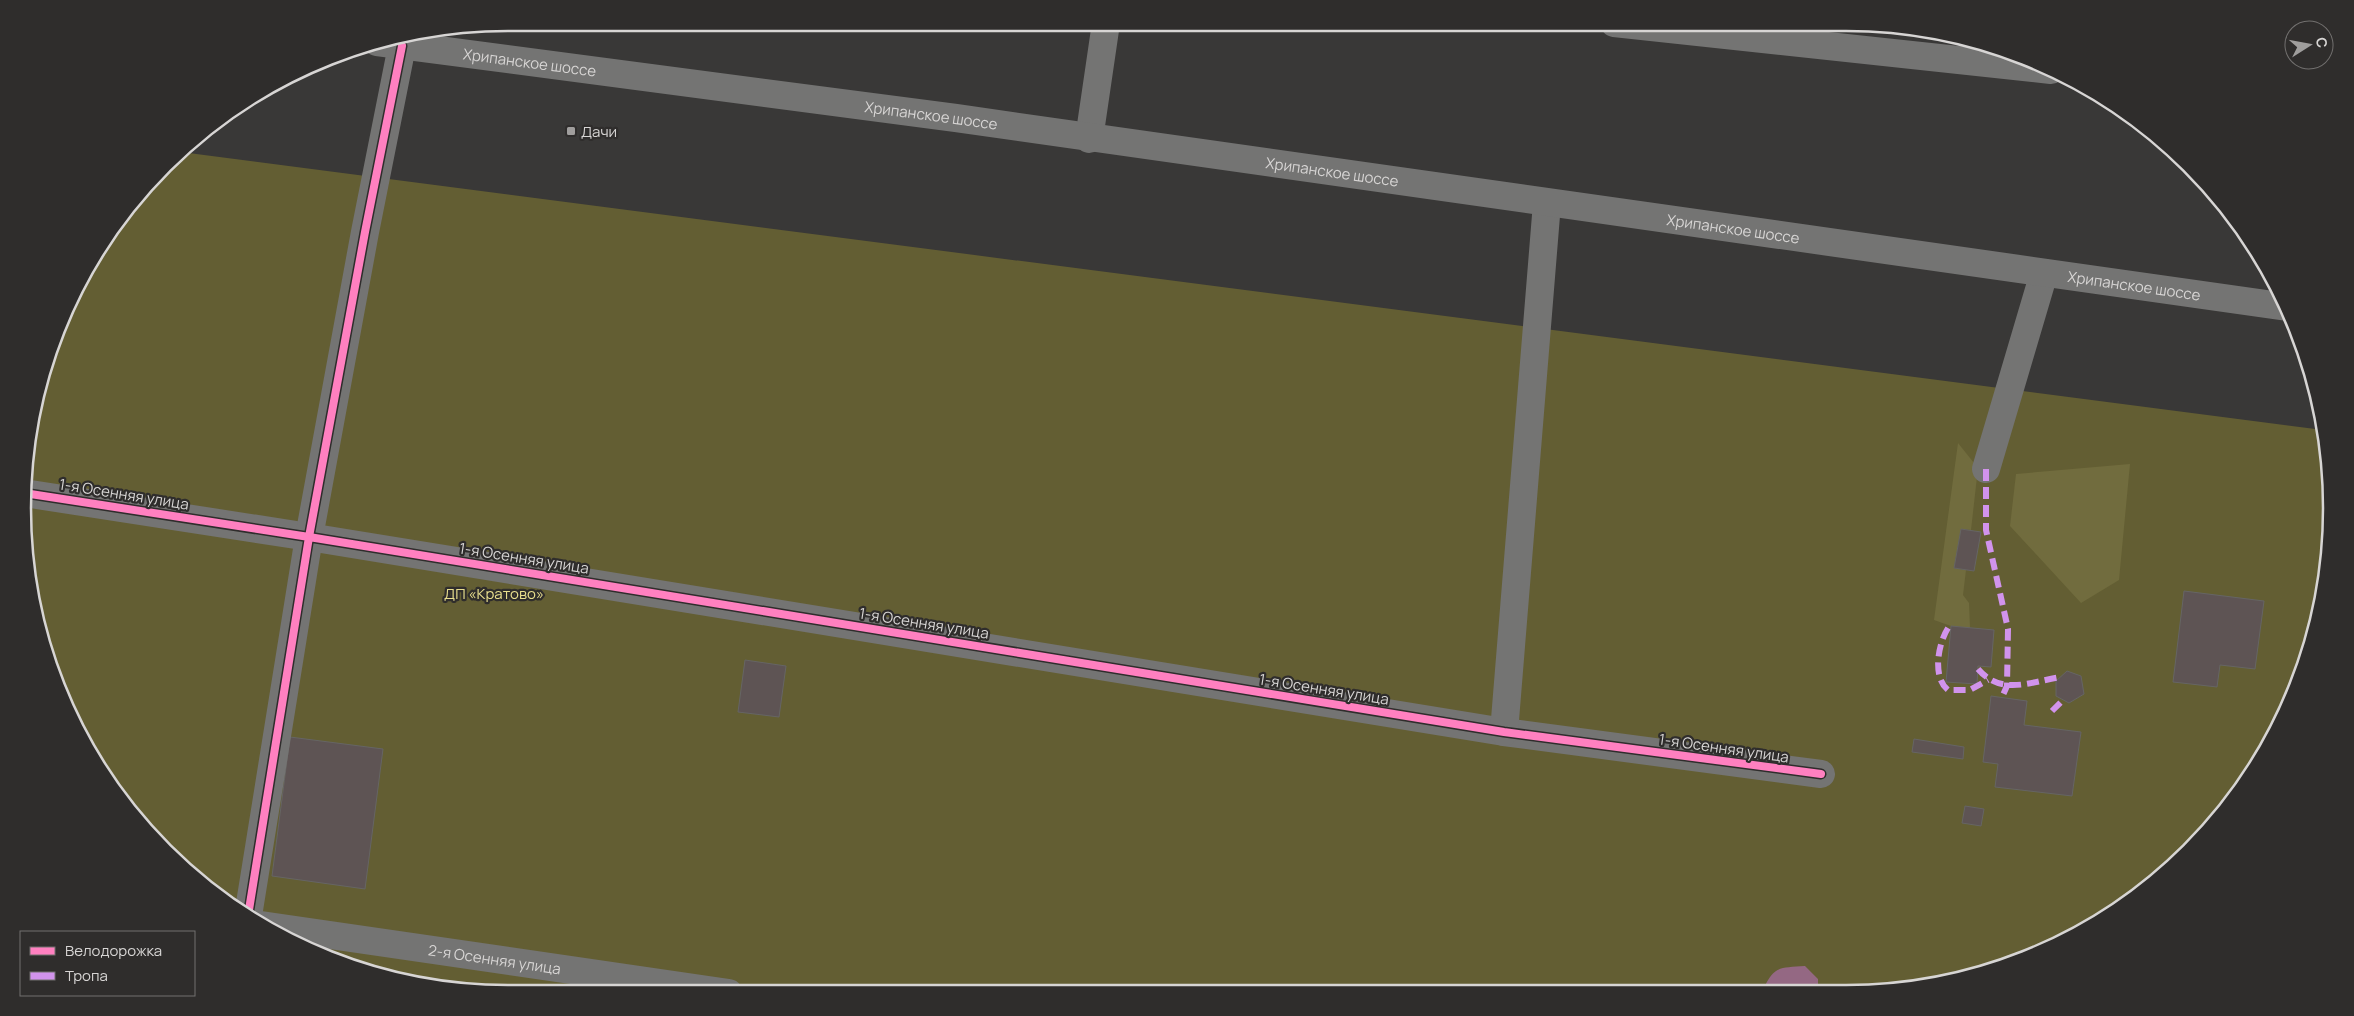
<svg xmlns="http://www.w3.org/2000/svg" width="2354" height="1016" viewBox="0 0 2354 1016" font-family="Manrope,sans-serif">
<rect width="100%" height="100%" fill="#393837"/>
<path fill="#635e33" d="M181,152L2323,430L2330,477L2327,572L2306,664L2250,778L2166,873L2060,944L1910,989L508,993L414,984L352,968L266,929L188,873L143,828L87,750L32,602L23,508L32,414L59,322L88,265Z"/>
<path fill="#716c3e" d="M1958,443L1978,468L1971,530L1961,529L1954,568L1966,570L1963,595L1969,603L1970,628L1951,626L1934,620Z
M2130,464L2119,580L2081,603L2010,526L2016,474Z"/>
<path fill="#946883" d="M1805,966L1818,979V990H1763C1774,965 1780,968 1805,966Z"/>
<path fill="#5e5454" stroke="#666564" d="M1961,529L1981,532L1974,571L1954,568Z
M2184,591L2264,601L2255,669L2220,665L2217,687L2173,682Z
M1951,626L1994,630L1991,667L1978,666L1977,684L1946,682Z
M745,660L786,666L779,717L738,712Z
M2067,671L2081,676L2084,694L2069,703L2056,696V681Z
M1991,696L2027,701L2024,725L2081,732L2072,796L1995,787L1998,764L1983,762Z
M290,737L383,749L365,889L272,876Z
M1914,739L1964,747L1963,759L1912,752Z
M1965,806L1984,809L1981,826L1962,823Z"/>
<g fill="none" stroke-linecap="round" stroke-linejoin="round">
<g stroke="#747473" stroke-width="28">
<path d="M1614,23L2051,70"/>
<path d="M1089,139L1106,23"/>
<path d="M1986,469L2044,273"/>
<path d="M24,493L309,537L1504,732L1821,774"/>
<path d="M1504,732L1547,203"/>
<path d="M248,916L309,537L365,232L402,46"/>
<path id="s1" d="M261,925L729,993"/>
</g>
<path stroke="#747473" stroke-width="28" id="s2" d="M377,42L956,118L2287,307"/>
<path stroke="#d193ec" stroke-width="6" stroke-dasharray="12 6" stroke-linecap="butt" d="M1986,469V530L2008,629L2007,686L2003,695
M1948,628C1938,644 1932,677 1948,690H1970L1988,680
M1978,669C2001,696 2030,682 2061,677
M2052,711L2063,700"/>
<g stroke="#2f2d2c" stroke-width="11">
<path id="cycleway" d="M24,493L309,537L1504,732L1821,774
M248,916L309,537L365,232L402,46"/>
</g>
<use href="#cycleway" stroke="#ff80c0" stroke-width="8"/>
</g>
<rect fill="#a09e9d" stroke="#2f2d2c" stroke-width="2" x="566" y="126" width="10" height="10" rx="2.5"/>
<g text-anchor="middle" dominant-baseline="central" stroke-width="4.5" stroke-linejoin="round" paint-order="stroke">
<g font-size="15" fill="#d7d5d4" stroke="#2f2d2c">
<text stroke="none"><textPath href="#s2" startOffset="154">Хрипанское шоссе</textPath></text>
<text stroke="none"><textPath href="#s2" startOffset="559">Хрипанское шоссе</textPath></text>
<text stroke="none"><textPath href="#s2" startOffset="964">Хрипанское шоссе</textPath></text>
<text stroke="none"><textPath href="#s2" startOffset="1369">Хрипанское шоссе</textPath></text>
<text stroke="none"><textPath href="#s2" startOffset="1774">Хрипанское шоссе</textPath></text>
<text transform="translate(124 494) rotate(9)">1-я Осенняя улица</text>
<text transform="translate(524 558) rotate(9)">1-я Осенняя улица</text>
<text transform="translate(924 623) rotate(9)">1-я Осенняя улица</text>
<text transform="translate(1324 689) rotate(9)">1-я Осенняя улица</text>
<text transform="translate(1724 748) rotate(8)">1-я Осенняя улица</text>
<text stroke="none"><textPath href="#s1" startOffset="236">2-я Осенняя улица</textPath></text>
</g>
<g font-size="15" fill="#d7d5d4" stroke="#2f2d2c" text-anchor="start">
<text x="581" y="131">Дачи</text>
</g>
<g font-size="15" fill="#e9df8e" stroke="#2f2d2c">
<text x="494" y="593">ДП «Кратово»</text>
</g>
</g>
<path d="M0 0H2354V1016H0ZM508 31H1846A477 477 0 0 1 2323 508V508A477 477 0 0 1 1846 985H508A477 477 0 0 1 31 508V508A477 477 0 0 1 508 31Z" fill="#2f2d2c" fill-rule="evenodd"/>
<path fill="none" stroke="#d7d5d4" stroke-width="2.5" d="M508 31H1846A477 477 0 0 1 2323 508V508A477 477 0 0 1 1846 985H508A477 477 0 0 1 31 508V508A477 477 0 0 1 508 31Z"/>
<rect x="20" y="931" width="175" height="65" fill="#2f2d2c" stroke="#72706f"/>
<rect x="30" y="947" width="25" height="8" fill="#ff80c0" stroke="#72706f"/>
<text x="65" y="956" font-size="15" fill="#d7d5d4">Велодорожка</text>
<rect x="30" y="972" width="25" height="8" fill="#d193ec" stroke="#72706f"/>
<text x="65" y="981" font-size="15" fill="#d7d5d4">Тропа</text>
<g transform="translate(2309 45) rotate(79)"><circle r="24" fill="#2f2d2c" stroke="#72706f"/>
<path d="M0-4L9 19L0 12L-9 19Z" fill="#a09e9d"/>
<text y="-8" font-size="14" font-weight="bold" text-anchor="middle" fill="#d7d5d4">С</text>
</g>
</svg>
